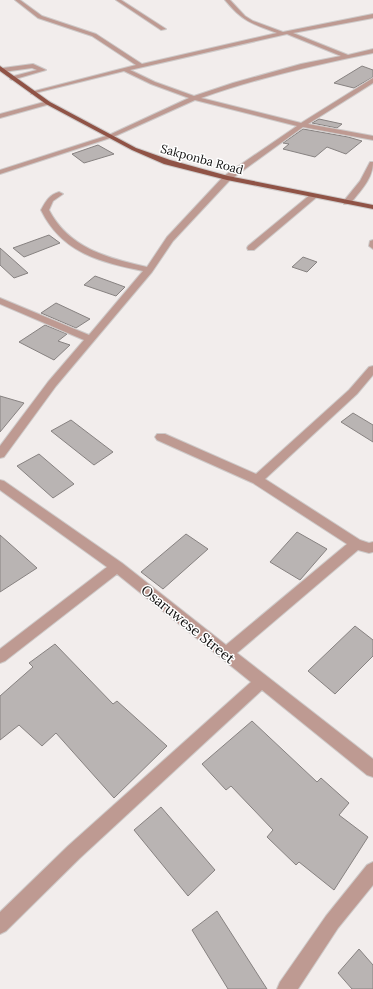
<svg xmlns="http://www.w3.org/2000/svg" width="373" height="989" viewBox="0 0 373 989" font-family="Lora,serif">
<rect width="100%" height="100%" fill="#f2edec"/>
<path fill="#b9b4b3" stroke="#878281" d="M362,66L373,70V77L354,88L334,83Z
M319,119L342,124L337,128L312,123Z
M303,129L348,137L362,141L346,154L327,147L315,157L283,149L289,144L283,143Z
M98,145L114,154L84,163L72,154Z
M49,235L60,243L24,257L13,248Z
M0,248L28,273L14,278L0,265Z
M303,257L317,262L307,272L292,267Z
M95,276L125,287L116,296L84,285Z
M56,303L90,319L76,328L41,313Z
M45,325L67,334L58,341L70,345L54,360L19,342Z
M0,396L24,403L0,432Z
M353,413L373,425V442L341,422Z
M71,420L113,452L94,465L51,431Z
M39,454L74,484L53,498L17,466Z
M297,532L327,549L300,580L270,562Z
M186,534L208,549L163,589L141,572Z
M0,535L37,568L0,592Z
M355,626L373,640V656L335,694L308,671Z
M55,644L113,704L117,701L167,746L114,798L56,733L42,746L19,725L0,740V696L33,667L29,663Z
M252,721L317,782L321,778L349,803L339,815L368,837L334,890L299,862L296,865L267,837L273,830L231,786L226,790L202,764Z
M161,807L215,870L188,896L134,830Z
M217,911L267,989H228L192,930Z
M359,949L373,965V989H352L338,973Z"/>
<g fill="none" stroke-linecap="round" stroke-linejoin="round">
<g stroke="#cecac9" stroke-width="2">
<path id="minor" d="M15,0H20L42,16L96,34L142,64L277,33C252,24 242,21 225,0H230L245,16L253,21L283,32L373,14V18L293,33L348,55L373,49V53C315,65 257,78 201,98L301,123L373,78V83L308,124L373,136V140L303,127L230,180L173,241L152,272L56,386L4,457L0,458V446L48,382L84,340L0,304V298L89,335L143,271C100,262 62,253 41,210C46,201 49,195 59,192L63,194L53,201L49,210C69,248 107,258 147,267L167,237L224,176L297,126L195,100L113,137L0,174V170L109,135L189,98L151,84L124,71L31,94V92L136,65L92,36L38,18ZM287,34L341,56L301,64L233,83L194,96L155,82L130,70Z
M116,0H121L166,29L161,30Z
M33,64L46,70L12,80L10,79V77L37,70L32,68L3,72L0,70L3,68Z
M48,101L50,102V104L0,118V114Z
M370,162H373C373,179 360,191 350,204H344L343,202L360,181Z
M311,194H317L318,196L254,250H248L247,248L248,246Z
M373,240V249L369,246L370,241Z
M373,366V375L357,394L265,479L360,540L369,543L373,542V552L369,553L358,550L237,653L373,759V777L367,775L262,690L80,858L6,931L0,934V912L68,846L251,682L117,574L5,661L0,663V649L107,567L0,490V480L4,481L122,563L226,645L347,544L253,483L157,440L155,437L157,434H165L256,474L349,390L369,367Z
M373,862V885L338,928L298,989H277L280,982L326,916L367,865Z"/>
</g>
<g stroke="#cecac9" stroke-width="2">
<path id="major" d="M0,66L50,102L136,148L170,160L228,176L373,205V209L227,180L164,164L132,150L46,104L0,71Z"/>
</g>
<use href="#minor" fill="#be9a92" fill-rule="evenodd"/>
<use href="#major" fill="#905346" fill-rule="evenodd"/>
</g>
<g text-anchor="middle" dominant-baseline="central" stroke-width="3" stroke-linejoin="round" paint-order="stroke">
<g font-size="12" fill="#11100f" stroke="#fff">
<text transform="translate(202 159) rotate(15)">Sakponba Road</text>
</g>
<g font-size="14" fill="#11100f" stroke="#fff">
<text transform="translate(188 624) rotate(39)">Osaruwese Street</text>
</g>
</g>
</svg>
